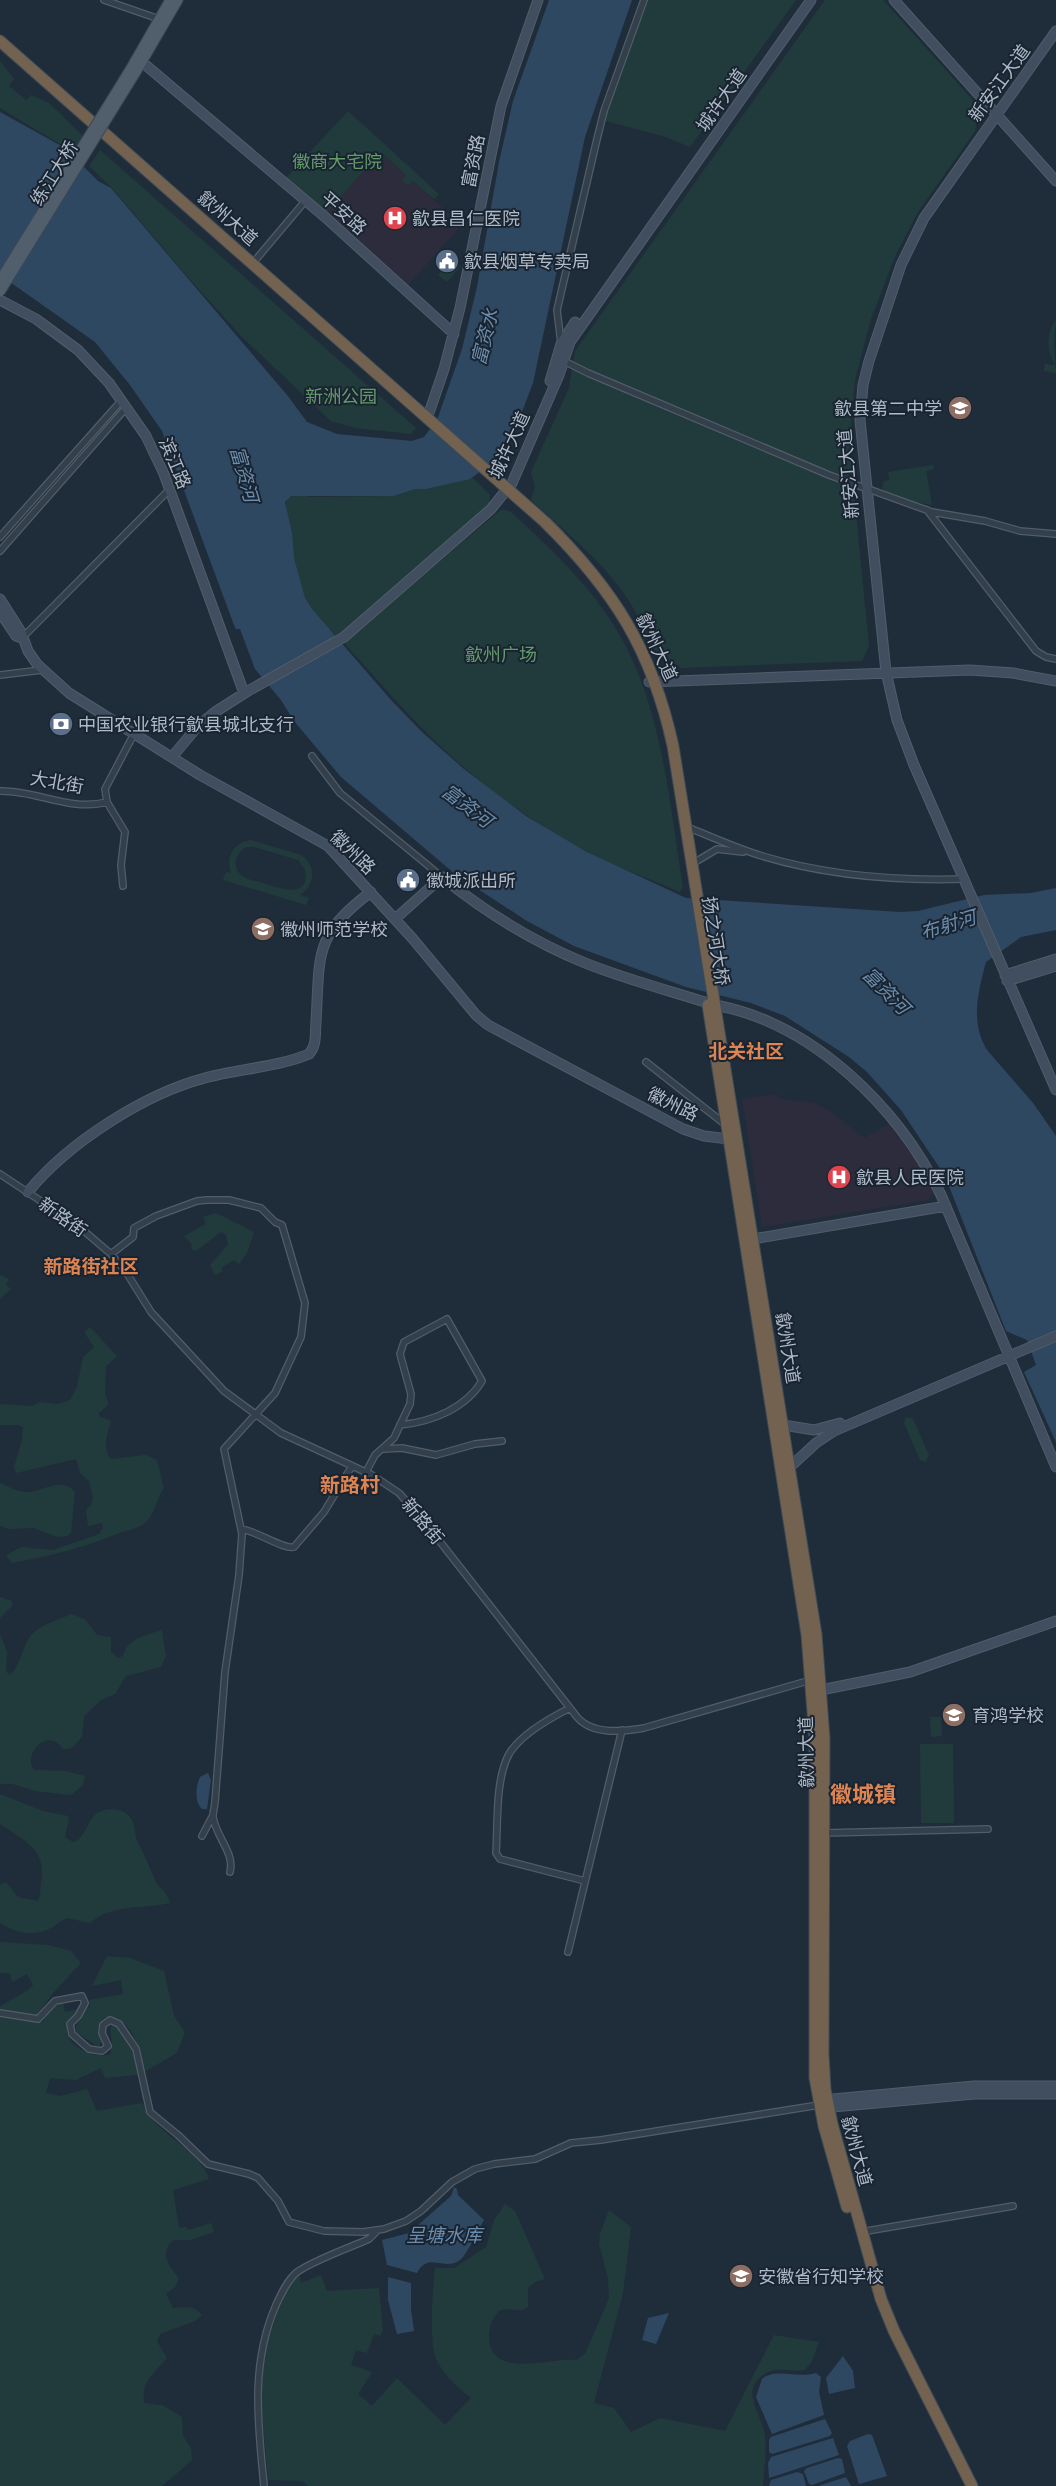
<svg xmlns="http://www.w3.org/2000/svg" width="1056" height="2486" viewBox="0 0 1056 2486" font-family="'Space Grotesk','Noto Sans SC',sans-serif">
<rect width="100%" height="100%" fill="#1f2d3b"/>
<path fill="#2c2c3c" d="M381,152L407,175L402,180L408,186L413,181L462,225L408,285L327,212Z
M777,1094L781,1099L815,1103L835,1114L864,1138L889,1124L916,1160L933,1193L928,1200L762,1227L742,1099Z"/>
<path fill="#213b3c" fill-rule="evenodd" d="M647,0H796L690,147L666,137L606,121L604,118Z
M825,0H883L979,107L975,131L918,212L896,254L871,319L855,380L849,443L869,646L862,661L681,668L671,661L660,659C647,637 638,613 623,592C598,557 562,529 531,500L535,487L531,472L569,388L575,351Z
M0,61L14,79L9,86L26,100L31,95L49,103L83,136L75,153L0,108Z
M348,111L439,194L434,199L413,181L408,186L402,180L406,175L381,152L325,214L287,181L286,178Z
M100,150L416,428L411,434L356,428L331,421L241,336L186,275L113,189L89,166Z
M452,259L460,267L447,282L438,275Z
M1056,319L1054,342L1056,373L1044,371L1045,364L1055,365C1046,350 1046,334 1056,319Z
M933,465L934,469L926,471L932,505L915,502L885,491L882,488L884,481L889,480L888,472Z
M472,477L490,495L489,505L449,542L337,637C327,626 315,615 307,602C301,592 281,509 287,499L295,494L311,497L394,496L415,489H426Z
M502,509L511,512C551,549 592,587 619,634C663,710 669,803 683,887L680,892C645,877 609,864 576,846C521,815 467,774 423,729C395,701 370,671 343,642Z
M251,840L301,855C317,866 315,885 300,895L309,898L306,905L223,880L226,872L231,873C225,857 234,842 251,840ZM247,847H254L298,860L305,870C311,900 278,888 263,883C256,881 247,880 241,875C231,866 236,852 247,847Z
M216,1213L254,1232L247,1253L239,1264L234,1260L221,1268L223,1271L215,1275L210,1265L228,1244L226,1235L221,1232L196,1251L192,1250L191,1243L184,1236L206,1224L203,1217Z
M0,1275L9,1279L6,1285L11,1289L0,1299Z
M90,1327L117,1356L106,1366L105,1395L109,1404L99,1413V1416L111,1421C107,1435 102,1447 111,1459L146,1455L157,1460L164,1488C156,1498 156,1514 144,1524C138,1528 129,1530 122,1532C86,1547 51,1556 12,1563L6,1555L22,1547L53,1550L99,1534L103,1528L102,1523L88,1526L86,1510L91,1505L93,1497L89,1481L80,1473L76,1459L16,1473L14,1467L22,1440L23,1428L19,1425H0V1404L33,1406L40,1402L58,1404L70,1400L77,1387L83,1357L94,1347L84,1332Z
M906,1417L913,1419L929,1455L925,1462L920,1460L904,1423Z
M0,1483C10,1487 19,1493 30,1492C46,1490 62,1477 75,1492L71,1533L67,1536L57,1537L34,1528L9,1529L0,1526Z
M0,1597L12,1601V1606L0,1618Z
M71,1614L85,1619L97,1635L111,1637V1652L118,1658L123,1656C127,1638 147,1635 162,1630L166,1656L161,1667L126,1676L115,1694L101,1700L84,1716L82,1737L72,1748L63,1749C60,1746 58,1742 54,1741C38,1736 25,1758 34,1770L66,1771L85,1776L83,1785L71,1795L35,1791L13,1784H0V1634L7,1652L6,1671L9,1675C20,1670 22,1645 32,1634C42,1624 59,1620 71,1614Z
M930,1717H941L942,1736L931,1737Z
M920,1744H953L954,1823H921Z
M0,1794L43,1811L68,1816L69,1818L65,1837L73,1842C84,1841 87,1821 96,1814C104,1807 121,1808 128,1815C137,1823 133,1834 138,1843C145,1855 150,1869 156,1882C161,1892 165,1887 170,1903C143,1909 111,1904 90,1923L67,1918C61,1920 58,1924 53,1927C35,1938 17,1933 0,1923V1885L6,1882L18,1897L38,1901C41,1895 40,1889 41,1882C47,1848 24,1841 0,1824Z
M0,1942L48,1945L71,1951L81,1963L53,1993L36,2016L0,2010V2006L27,1991L33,1985L27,1974L12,1982L10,1973H0Z
M107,1956L130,1958L164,1971L174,2016L185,2032L177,2053L144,2072C139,2049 135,2018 105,2018L100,2023L98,2030L102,2041L99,2047L77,2033L76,2026L86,2008L90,2007L89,2000L123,1994L121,1980L92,1986Z
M63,2002L65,2012L79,2009C76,2016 68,2021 67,2029C66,2047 96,2060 110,2054L112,2044L110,2028L113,2026C131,2031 135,2059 138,2075L105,2078L101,2068L76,2080L50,2078L46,2093L60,2096L87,2089L97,2111L142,2103C148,2112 153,2121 161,2128C178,2145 201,2155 209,2179L173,2190L179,2228L186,2227L188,2230L211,2223L214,2232L190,2240H174C158,2252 169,2267 179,2278L175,2287L166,2294L173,2308C183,2307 195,2305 202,2315L195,2321L160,2334L157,2341L167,2358C153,2375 142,2379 144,2403L162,2405L182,2417L183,2436L191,2448L192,2460L162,2486H0V2015L42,2022L52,2007Z
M505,2204L515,2211L545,2279L535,2282L528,2288V2307C519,2314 510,2307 500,2310C492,2318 489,2327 489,2338C491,2380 550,2357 577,2360L585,2354L609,2298L608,2278L599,2244L600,2234L609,2210L631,2227L623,2293L594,2403L614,2408L631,2432L660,2418L725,2431L774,2335L819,2342L811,2363L804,2370C791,2373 778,2366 766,2373C737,2390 763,2415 765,2436C767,2452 764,2470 763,2486H308L302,2481L268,2480L260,2388L265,2350L283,2295L294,2280L300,2275L301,2283L321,2275L327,2291L379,2288L383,2331L380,2336L374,2334L367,2353L356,2350L351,2365L372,2372L358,2394L372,2406L397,2378L445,2425L471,2398C457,2387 446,2377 437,2361C428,2343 433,2289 435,2268H454L486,2247L494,2220Z"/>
<path fill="#2f4862" d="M549,0H632L585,137L533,383L518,422L489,465L470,479L426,489H415L394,496H291L285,502L292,533L294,558L305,598L312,609L391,700L422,732L464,769L526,816L585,851L686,898L900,912L918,911L984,895L1031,893L1056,888V930L1021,937L986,962C978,992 970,1022 987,1050L1033,1103L1056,1136V1442L1024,1372L1036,1365L1027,1340L1006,1331L945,1176L901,1110L867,1072L849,1057L785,1016L751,1003L686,987L574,946L527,921L455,874L341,777L294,721L281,700L255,669L240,629H236L234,625L162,431L130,385L95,342L0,275V112L65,148L98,181L111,188L287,395L307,422L337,434L412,441L424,437L437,420L462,349L477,287L499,162L513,101Z
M208,1773L211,1780L207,1809H202C194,1801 196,1786 200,1777Z
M454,2187L457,2189L458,2195L484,2220C479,2228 467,2255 460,2260C443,2272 429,2251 417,2273L387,2265L382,2240L409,2233L451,2196Z
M388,2277L411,2283V2309L414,2331L397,2334L388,2300Z
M669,2313L656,2344L642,2340L648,2318Z
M843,2356L853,2371L855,2388L829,2394L826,2378Z
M816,2373L821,2377L819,2392L824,2415L772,2434L756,2397L762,2379C775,2367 799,2379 816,2373Z
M825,2419L832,2433L830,2436L772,2454L769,2452V2440L771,2437Z
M868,2434L872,2435L887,2476L859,2484L847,2446L850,2441Z
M833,2438L839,2455L769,2478L768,2463L771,2457Z
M838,2458L842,2459L845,2473L812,2485L809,2484L804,2471L807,2468Z
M797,2472L803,2474L806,2486H769L771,2480Z
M846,2477L851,2486H818Z"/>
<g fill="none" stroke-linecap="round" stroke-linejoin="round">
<g stroke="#515d69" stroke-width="8">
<path id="street" d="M104,0L159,19
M253,263L306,200
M561,343L557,310L597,139L604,111L644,0
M563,358L564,361L588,373L829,475L865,488
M871,490L932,512L985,521L1020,531L1056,534
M927,510L1036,651L1046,657L1056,659
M0,537L121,401
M0,551L126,408
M22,638L170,489
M0,675L42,670
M312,756L340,793L442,877
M0,791C36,790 71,812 107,802
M687,827C712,837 736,848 762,856C828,876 895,881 963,879
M692,864L717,849L743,852
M123,886L121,865L125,832L107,802L105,789L135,732
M646,1062L726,1125
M0,1174L77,1225L111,1254L126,1272L151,1312L224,1391L281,1433L372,1475L399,1493L427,1525L577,1717C592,1735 622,1732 644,1728L811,1680
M111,1254L133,1237L134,1228L156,1216L197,1201L207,1200H229L261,1208L275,1222L282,1225L305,1303L301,1337L275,1393L224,1449L242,1534L239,1575L225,1672L215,1802L213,1815L202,1836
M384,1449L402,1448L436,1455L475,1444L502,1441
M366,1472L375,1455L394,1438L410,1404L411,1394L400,1354L404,1342L447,1319L482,1381C466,1408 432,1422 400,1425
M241,1529C257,1531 284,1550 294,1547L324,1512L352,1466
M570,1708C550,1718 521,1734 509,1754C495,1780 498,1824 496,1853L500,1859L585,1881
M213,1817C216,1837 235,1853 230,1872
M824,1833L988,1829
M568,1952L622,1730
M0,2013L38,2019L55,2001L82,1996L85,2003L78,2016L70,2024L72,2034L89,2049L102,2051L108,2046L102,2033L103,2025L110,2020L119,2024L136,2049L150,2112L178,2135L208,2164L249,2174L258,2178L278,2201L289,2222L324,2231L363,2232L384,2229L406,2221L421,2211L452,2182L475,2169L494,2164L535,2159L571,2143L601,2140L819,2105
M861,2232L1013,2206
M264,2486C258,2423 250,2365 276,2305C281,2294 287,2281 296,2273C309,2262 351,2247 369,2239L377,2231"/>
</g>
<g stroke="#515d69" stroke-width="11">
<path id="secondary" d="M894,0L1056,181
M1056,31L924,218L901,265L869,361L863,385L860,420L886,672L897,720L914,765L1056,1090
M142,62L325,217L454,334
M0,300L36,319L78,350L109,383L146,436L164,474L244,693
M550,381L561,344L575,322
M427,419L444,369L460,308L501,106L538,0
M0,599L21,632L28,651L37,664L69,693L200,775L328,846L413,939L476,1015L488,1025L683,1129L704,1136L729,1139
M0,612L16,636L22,638
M649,682L970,670L1013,673L1056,681
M172,757L197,727L215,712L248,691L344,637L491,509L503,494L509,490L559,375L570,342L811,0
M395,919L442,877C485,912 534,942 585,963C625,979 667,990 708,1003
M1005,975L1056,959
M1007,981L1056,966
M715,1005C813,1023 899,1108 941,1195L1056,1467
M28,1192C68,1143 144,1094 205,1078C237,1069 279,1067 309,1054C317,1046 315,1033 316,1022C320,955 313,935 371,892
M753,1239L946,1206
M783,1425L814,1430L840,1423
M790,1467L816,1443L834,1431L1056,1336
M821,1690L910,1672L1056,1621
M822,2100L974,2086H1056
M822,2108L974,2094H1056"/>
</g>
<g stroke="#3c4855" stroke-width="11">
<path id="primary" d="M131,68L170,0
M136,72L178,0"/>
</g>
<g stroke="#3e4a56" stroke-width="13">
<path id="highway" d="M0,41L545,522C614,590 652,650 673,746L816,1634L824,1738L823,2054L825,2089L832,2124L881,2299L894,2331L972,2486
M708,1005L807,1635L815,1738V2078L824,2126L847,2207"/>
</g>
<use href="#street" stroke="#333f4b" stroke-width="5.5"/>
<use href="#secondary" stroke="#414e5f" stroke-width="9"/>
<use href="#primary" stroke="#515e6c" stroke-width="9"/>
<use href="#highway" stroke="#72624f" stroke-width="11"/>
<g stroke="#3c4855" stroke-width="11" stroke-linecap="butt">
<path id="primary-bridge" d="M0,280L131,68
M0,292L136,72"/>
</g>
<use href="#primary-bridge" stroke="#515e6c" stroke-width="9"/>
</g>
<defs>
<g id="hospital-disc" transform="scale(1.25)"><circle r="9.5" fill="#e0444e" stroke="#192430"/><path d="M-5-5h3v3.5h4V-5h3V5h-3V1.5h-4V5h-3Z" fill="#fff"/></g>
<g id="civic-disc" transform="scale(1.25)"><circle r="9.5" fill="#5c6f8a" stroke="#192430"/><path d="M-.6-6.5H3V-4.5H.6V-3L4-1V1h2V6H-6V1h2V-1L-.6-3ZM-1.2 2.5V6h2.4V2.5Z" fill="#fff"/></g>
<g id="school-disc" transform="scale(1.25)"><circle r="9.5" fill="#8d6e63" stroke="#192430"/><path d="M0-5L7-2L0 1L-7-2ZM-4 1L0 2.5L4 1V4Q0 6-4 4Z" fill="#fff"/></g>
<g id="bank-disc" transform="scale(1.25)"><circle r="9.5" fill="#5c6f8a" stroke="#192430"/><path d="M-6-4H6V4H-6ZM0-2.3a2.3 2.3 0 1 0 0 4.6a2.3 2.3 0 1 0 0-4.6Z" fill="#fff"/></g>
</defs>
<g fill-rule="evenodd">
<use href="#hospital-disc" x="395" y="218"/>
<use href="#civic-disc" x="447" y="261"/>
<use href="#school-disc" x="960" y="408"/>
<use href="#bank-disc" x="61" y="724"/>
<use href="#civic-disc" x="408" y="880"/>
<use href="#school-disc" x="263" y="929"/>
<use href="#hospital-disc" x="839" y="1177"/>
<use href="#school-disc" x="954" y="1715"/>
<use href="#school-disc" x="741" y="2276"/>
</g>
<g text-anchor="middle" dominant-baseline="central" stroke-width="4" stroke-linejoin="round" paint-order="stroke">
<g font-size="18" fill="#aebac8" stroke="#192430">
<text transform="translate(999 83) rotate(-54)">新安江大道</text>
<text transform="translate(721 100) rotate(-55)">城许大道</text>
<text transform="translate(473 161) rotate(-79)">富资路</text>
<text transform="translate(54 173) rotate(-58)">练江大桥</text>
<text transform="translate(344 213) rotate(42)">平安路</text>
<text transform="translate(228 218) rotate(41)">歙州大道</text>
<text transform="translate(509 445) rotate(-65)">城许大道</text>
<text transform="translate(175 463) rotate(67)">滨江路</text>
<text transform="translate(848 474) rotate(-95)">新安江大道</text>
<text transform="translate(657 647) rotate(65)">歙州大道</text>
<text transform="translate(57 782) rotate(10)">大北街</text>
<text transform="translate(353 852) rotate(44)">徽州路</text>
<text transform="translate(716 941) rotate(81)">扬之河大桥</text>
<text transform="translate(673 1104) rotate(26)">徽州路</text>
<text transform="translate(63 1217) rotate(35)">新路街</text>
<text transform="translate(788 1348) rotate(81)">歙州大道</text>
<text transform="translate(423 1521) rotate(50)">新路街</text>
<text transform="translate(806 1752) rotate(-91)">歙州大道</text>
<text transform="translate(857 2151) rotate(75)">歙州大道</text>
</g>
<g font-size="18" fill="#639b6b" stroke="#192430">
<text x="337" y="161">徽商大宅院</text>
<text x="341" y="396">新洲公园</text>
<text x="501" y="654">歙州广场</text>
</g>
<g font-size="18" fill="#aebac8" stroke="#192430" text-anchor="start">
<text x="412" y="218">歙县昌仁医院</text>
<text x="464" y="261">歙县烟草专卖局</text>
<text x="942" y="408" text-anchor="end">歙县第二中学</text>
<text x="78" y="724">中国农业银行歙县城北支行</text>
<text x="426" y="880">徽城派出所</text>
<text x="280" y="929">徽州师范学校</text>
<text x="856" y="1177">歙县人民医院</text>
<text x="972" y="1715">育鸿学校</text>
<text x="758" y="2276">安徽省行知学校</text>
</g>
<g font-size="19" font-style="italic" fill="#6b8dae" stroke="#192430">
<text transform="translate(485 337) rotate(-76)">富资水</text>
<text transform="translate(244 474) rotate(74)">富资河</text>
<text transform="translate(467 806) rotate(37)">富资河</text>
<text transform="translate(948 925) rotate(-17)">布射河</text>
<text transform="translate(886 991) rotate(45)">富资河</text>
<text x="444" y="2235">呈塘水库</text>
</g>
<g font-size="19" font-weight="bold" fill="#dd8453" stroke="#192430">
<text x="746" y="1051">北关社区</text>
<text x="91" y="1266">新路街社区</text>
</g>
<g font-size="20" font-weight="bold" fill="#dd8453" stroke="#192430">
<text x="350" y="1485">新路村</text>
</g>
<g font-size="22" font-weight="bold" fill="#dd8453" stroke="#192430">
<text x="863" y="1794">徽城镇</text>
</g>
</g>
</svg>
